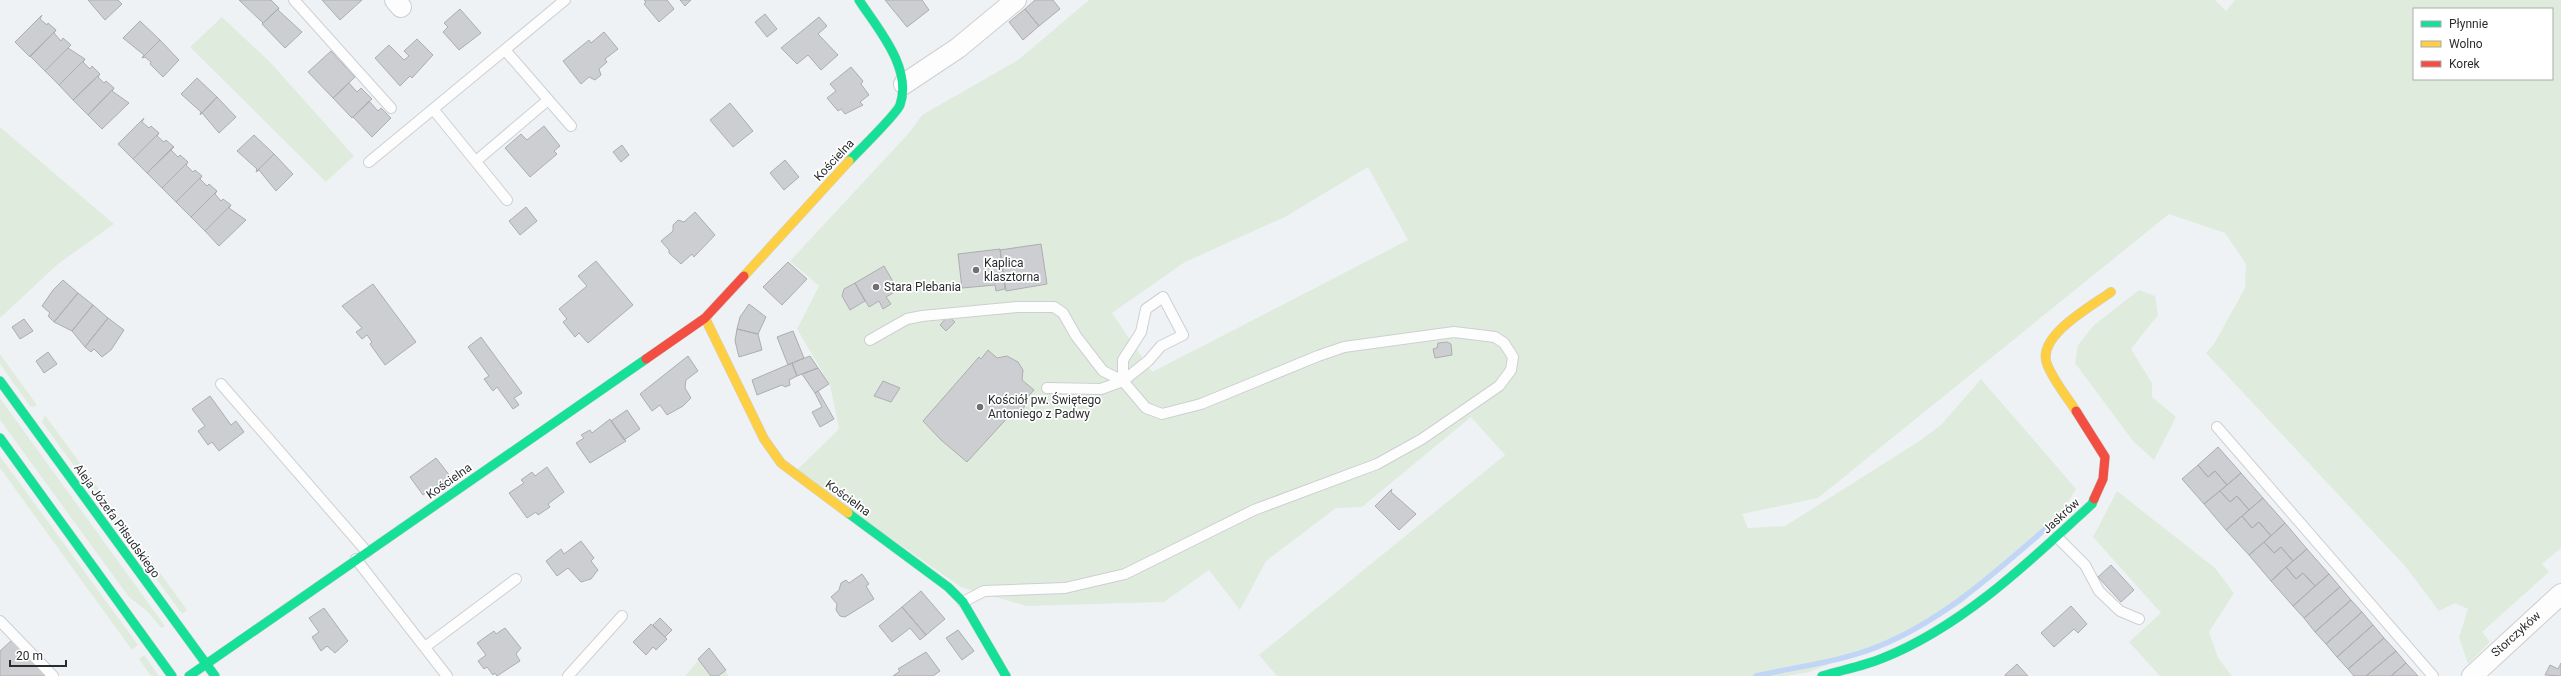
<svg xmlns="http://www.w3.org/2000/svg" width="2561" height="676" viewBox="0 0 2561 676" font-family="Roboto,sans-serif">
<rect width="100%" height="100%" fill="#eff2f5"/>
<path fill="#dfecdd" fill-rule="evenodd" d="M1089,0H2215L2226,11L2235,0H2561V548L2542,564L2549,572L2482,632L2490,642L2468,664L2459,637L2468,609L2455,603L2439,611L2405,566L2206,353L2214,344L2245,288L2246,264L2225,233L2169,214L1818,498L1742,514L1748,528L1785,526L1918,442L1941,425L1981,379L2076,489L2061,514L1962,603L1922,627L1809,672L1787,676H1277L1259,655L1505,455L1471,417L1362,507L1336,508L1266,561L1240,610L1209,570L1164,602L1027,606L961,587L795,472L839,429L830,385L797,329L819,286L790,261L909,133L922,115L1018,60ZM2414,9H2552V79H2414ZM1368,167L1408,240L1152,372L1112,313L1185,262L1285,217ZM988,350L997,358C1012,353 1025,364 1022,380L1034,390L1025,400V405L1022,412L1010,415L967,461L941,440L923,421L979,357L981,359Z
M222,17L270,62L354,156L326,182L190,47Z
M0,127L114,224L58,264L0,318Z
M2139,290L2155,296L2158,315L2131,349L2152,383V397L2176,417L2154,460L2133,441L2075,363L2078,345L2094,325Z
M0,354L37,405L34,407L30,406L0,364Z
M0,398L165,626L161,628L149,613L128,596L0,420Z
M45,415L187,610L182,614L42,422Z
M0,456L138,645L132,650L0,468Z
M2117,491L2215,568L2234,593L2209,632L2218,658L2232,676H2160L2129,642L2161,613L2093,537Z
M709,648L729,676H685Z
M144,655L159,676H151L139,659Z"/>
<g fill="none" stroke-linecap="round" stroke-linejoin="round">
<path stroke="#c1d5f6" stroke-width="5.5" d="M1756,676C1795,667 1839,662 1877,647C1947,619 2001,567 2057,519"/>
</g>
<path fill="#cdced1" stroke="#acadaf" d="M88,0H118L122,4L105,20Z
M239,0H271L279,8L263,23Z
M322,0H362L340,20Z
M644,0H667L674,9L659,22L644,4L646,2Z
M680,0H691L685,6Z
M885,0H922L929,10L907,27Z
M1035,0H1053L1060,9L1039,26L1025,9Z
M279,8L278,10L302,32L285,48L262,24Z
M460,9L481,33L459,50L443,32L448,27L444,23Z
M1025,9L1039,26L1023,40L1009,22Z
M765,14L777,29L767,37L755,22Z
M42,15L40,19L47,25L48,23L56,30L30,57L15,42Z
M819,17L827,26L818,34L838,55L821,70L808,55L797,64L781,48Z
M140,21L160,40L142,58L144,55L123,38Z
M56,30L54,33L61,41L63,38L71,45L45,71L30,56Z
M604,32L618,49L605,59L607,62L599,69L601,75L595,80L589,77L581,84L563,61L589,40L591,43Z
M417,39L433,55L412,78L410,76L400,86L375,58L389,45L404,60L409,56L404,51Z
M160,40L179,60L163,77L150,64L151,62L145,57L142,58Z
M71,45L68,48L85,59L59,85L45,71Z
M331,51L355,77L333,98L308,72Z
M85,59L83,62L90,69L92,66L100,74L73,100L59,85Z
M851,67L863,81L861,84L869,95L860,102L863,105L845,114L841,109L838,111L827,98L836,91L830,84Z
M100,74L98,77L104,83L106,81L114,88L88,115L73,100Z
M197,78L217,97L200,115L201,112L181,94Z
M349,83L357,92L361,88L372,99L352,118L333,98Z
M114,88L112,91L129,103L102,129L88,115Z
M217,97L236,117L219,133L202,113L200,115Z
M369,101L378,111L381,108L391,118L372,137L353,117Z
M730,103L753,131L733,147L710,120Z
M144,118L142,122L149,128L151,126L159,133L133,159L118,144Z
M544,126L560,146L554,151L557,154L530,177L505,148L521,134L527,140Z
M159,133L157,136L164,142L166,140L174,147L147,173L133,159Z
M254,135L274,154L256,172L257,169L237,151Z
M622,145L629,155L621,162L613,152Z
M173,147L171,150L178,157L180,155L188,162L162,188L147,173Z
M274,154L293,174L276,191L259,170L256,172Z
M785,160L799,177L784,190L770,173Z
M188,162L186,165L193,172L195,170L202,176L176,202L162,188Z
M202,176L200,179L207,186L209,184L217,191L191,217L176,202Z
M217,191L215,194L221,201L223,199L231,205L205,231L191,217Z
M231,205L229,208L246,220L219,246L205,231Z
M526,207L537,221L520,235L509,221Z
M695,212L715,235L694,257L692,254L681,264L669,253V250L661,241L673,231V225L678,220L684,222Z
M1041,244L1047,284L1006,291L1000,250Z
M1000,249L1005,289L996,291L995,285L962,288L958,254Z
M596,261L633,305L588,343L579,333L575,337L563,322L567,319L559,309L587,286L578,276Z
M788,262L807,279L782,305L763,287Z
M884,266L898,290L886,297L891,304L883,309L879,301L869,307L855,283Z
M63,280L78,293L54,322L48,316L50,313L42,306L53,290Z
M855,283L865,301L850,310L842,296L844,289Z
M373,284L416,342L385,365L370,344L372,342L367,335L362,339L356,332L362,328L342,306Z
M78,293L93,305L72,331L54,322Z
M749,304L766,317L758,334L737,329L740,317Z
M93,305L108,318L85,347L72,331Z
M948,316L955,322L946,331L940,325Z
M108,318L124,330L111,350L102,357L94,349L91,352L85,347Z
M24,319L33,331L20,339L12,327Z
M737,329L758,334L762,350L739,357L735,341Z
M793,331L804,358L788,365L777,337Z
M481,337L522,393L514,398L519,405L513,409L497,387L493,391L484,379L489,376L468,347Z
M1447,342L1451,344L1452,355L1435,358L1433,349L1437,348L1438,343Z
M988,350L997,358L1007,356L1018,362L1023,370L1022,380L1034,390L1025,400V405L1022,412L1010,415L967,462L941,440L923,421L979,357L981,359Z
M48,352L57,364L44,373L36,361Z
M688,356L698,371L686,380L685,388L691,398L683,406L667,415L660,405L652,411L640,394Z
M810,356L818,368L797,376L792,363Z
M792,363L797,376L789,380L790,385L785,387L782,385L757,395L752,380Z
M818,368L829,384L815,393L802,374Z
M883,381L900,388L891,402L874,396Z
M818,391L834,419L820,427L812,412L822,407L815,393Z
M210,396L231,425L236,421L244,432L219,451L212,442L208,445L198,431L205,426L192,409Z
M627,410L640,429L624,440L611,421Z
M610,419L626,441L590,463L576,443L584,438L581,435L588,431L590,430L592,433Z
M2218,447L2241,473L2227,485L2215,471L2208,477L2198,465Z
M436,458L450,476L423,495L410,477Z
M2198,465L2208,477L2215,471L2227,485L2204,504L2182,479Z
M547,467L564,492L548,504L550,507L538,515L536,512L527,518L509,493L524,483L521,480L532,472L535,476Z
M2241,473L2263,498L2249,510L2237,496L2230,502L2220,491Z
M1392,489L1391,492L1416,514L1399,530L1375,506Z
M2220,491L2230,502L2237,496L2249,510L2226,530L2204,504Z
M2263,498L2285,523L2271,536L2259,522L2252,528L2242,516Z
M2242,516L2252,528L2259,522L2271,536L2249,555L2226,530Z
M2285,523L2307,549L2293,561L2281,547L2274,553L2264,542Z
M581,541L594,558L591,561L598,570L591,579L581,582L568,568L557,576L546,561L561,549L564,554Z
M2264,542L2274,553L2281,547L2293,561L2271,581L2249,555Z
M2307,549L2329,574L2315,586L2303,573L2296,579L2286,567Z
M2111,565L2134,590L2121,602L2098,577Z
M2286,567L2296,579L2303,573L2315,586L2293,606L2271,581Z
M862,574L869,584L866,586L874,599L845,617L840,616L836,610L837,604L831,597L839,590L841,583L846,580L849,583Z
M2329,574L2340,587L2304,618L2293,606Z
M2340,587L2351,600L2315,632L2304,618Z
M921,591L945,619L926,635L902,607Z
M2351,600L2362,612L2326,644L2315,632Z
M2071,606L2087,624L2078,633L2074,629L2054,647L2041,633Z
M902,607L926,635L920,640L910,628L892,642L879,626Z
M324,608L348,641L335,653L327,646L321,651L312,637L319,632L309,618Z
M2362,612L2373,625L2337,657L2326,644Z
M660,618L672,630L665,637L653,625Z
M651,624L667,639L656,650L653,647L646,655L633,642Z
M2373,625L2384,638L2348,669L2337,657Z
M505,628L521,648L516,654L520,661L497,676L495,673L493,675L487,667L484,669L478,661L486,655L477,643L494,631L496,634Z
M958,630L974,651L962,660L946,638Z
M2384,638L2396,651L2366,676H2354L2348,669Z
M13,639L47,676H0V651Z
M709,648L726,670L718,676H711L698,659Z
M2396,651L2406,663L2391,676H2366Z
M926,652L940,671L933,676H893L900,671L898,669Z
M2406,663L2418,676H2391Z
M2561,663V676L2545,675L2550,665L2558,669Z
M2017,664L2028,676H2005V675Z"/>
<g fill="none" stroke-linecap="round" stroke-linejoin="round">
<g stroke="#cdcfd1" stroke-width="12">
<path id="lane" d="M294,0L391,108
M505,50L571,126
M433,109L507,200
M476,161L548,100
M369,162L565,0
M870,340L907,319L922,316L1017,307H1054L1063,313L1076,336L1103,371L1123,381L1146,408L1162,414L1201,404L1318,356L1344,347L1454,332L1495,337L1504,343L1513,357L1511,370L1499,386L1422,439L1377,464L1254,510L1125,574L1065,588L984,591L963,602
M221,384L367,552
M1047,388L1101,389L1123,381L1148,361L1161,346L1183,335L1163,297L1146,309L1141,332L1123,360V381
M2217,427L2433,676
M2057,537L2085,565L2099,591L2120,611L2139,619
M356,559L447,676
M0,621L53,676
M425,647L516,579
M568,676L622,616"/>
</g>
<g stroke="#cdcfd1" stroke-width="22">
<path id="street" d="M395,0L401,7
M904,84L958,48L1016,0
M2472,676L2561,594"/>
</g>
<g stroke="#cdcfd1" stroke-width="10">
<path id="fast" d="M849,161C858,152 897,113 900,105C913,68 877,28 859,0
M0,381L215,676
M0,438L172,676
M848,513L948,587L963,602L1006,676
M189,676L646,359
M1822,676C1842,670 1864,666 1883,658C1963,626 2030,561 2092,504L2094,499"/>
</g>
<g stroke="#cdcfd1" stroke-width="10">
<path id="slow" d="M744,276L849,161
M705,318L764,439L781,463L848,513
M2076,411C2067,397 2053,380 2047,364C2036,336 2092,306 2111,292"/>
</g>
<g stroke="#cdcfd1" stroke-width="10">
<path id="jam" d="M646,359L705,318L744,276
M2076,411L2105,457L2103,479L2094,499"/>
</g>
<use href="#lane" stroke="#fdfdfe" stroke-width="10"/>
<use href="#street" stroke="#fdfdfe" stroke-width="20"/>
<use href="#fast" stroke="#16e098" stroke-width="9"/>
<use href="#slow" stroke="#ffcf43" stroke-width="9"/>
<use href="#jam" stroke="#f24e42" stroke-width="9"/>
</g>
<g fill="#6f7174" stroke="#fff" stroke-width="1.5">
<circle cx="976" cy="270" r="4"/>
<circle cx="876" cy="287" r="4"/>
<circle cx="980" cy="407" r="4"/>
</g>
<g text-anchor="middle" dominant-baseline="central" stroke-width="3.5" stroke-linejoin="round" paint-order="stroke">
<g font-size="12" fill="#2a2c2e" stroke="#fff">
<text transform="translate(834 160) rotate(-47)">Kościelna</text>
<text transform="translate(449 481) rotate(-35)">Kościelna</text>
<text transform="translate(848 498) rotate(36)">Kościelna</text>
<text transform="translate(2061 516) rotate(-43)">Jaskrów</text>
<text transform="translate(117 521) rotate(54)">Aleja Józefa Piłsudskiego</text>
<text transform="translate(2516 634) rotate(-42)">Storczyków</text>
</g>
<g font-size="12" fill="#2a2c2e" stroke="#fff" text-anchor="start">
<text x="984" y="263">Kaplica<tspan x="984" dy="14">klasztorna</tspan></text>
<text x="884" y="287">Stara Plebania</text>
<text x="988" y="400">Kościół pw. Świętego<tspan x="988" dy="14">Antoniego z Padwy</tspan></text>
</g>
</g>
<rect x="2413" y="8" width="140" height="72" fill="#ffffff" stroke="#aaabab"/>
<rect x="2421" y="21" width="20" height="6" fill="#16e098" stroke="#aaabab"/>
<text x="2449" y="28" font-size="12" fill="#2a2c2e">Płynnie</text>
<rect x="2421" y="41" width="20" height="6" fill="#ffcf43" stroke="#aaabab"/>
<text x="2449" y="48" font-size="12" fill="#2a2c2e">Wolno</text>
<rect x="2421" y="61" width="20" height="6" fill="#f24e42" stroke="#aaabab"/>
<text x="2449" y="68" font-size="12" fill="#2a2c2e">Korek</text>
<path d="M10 660v6h56v-6" fill="none" stroke="#2a2c2e" stroke-width="2"/>
<text x="16" y="660" font-size="12" fill="#2a2c2e" stroke="#ffffff" stroke-width="3" paint-order="stroke">20 m</text>
</svg>
